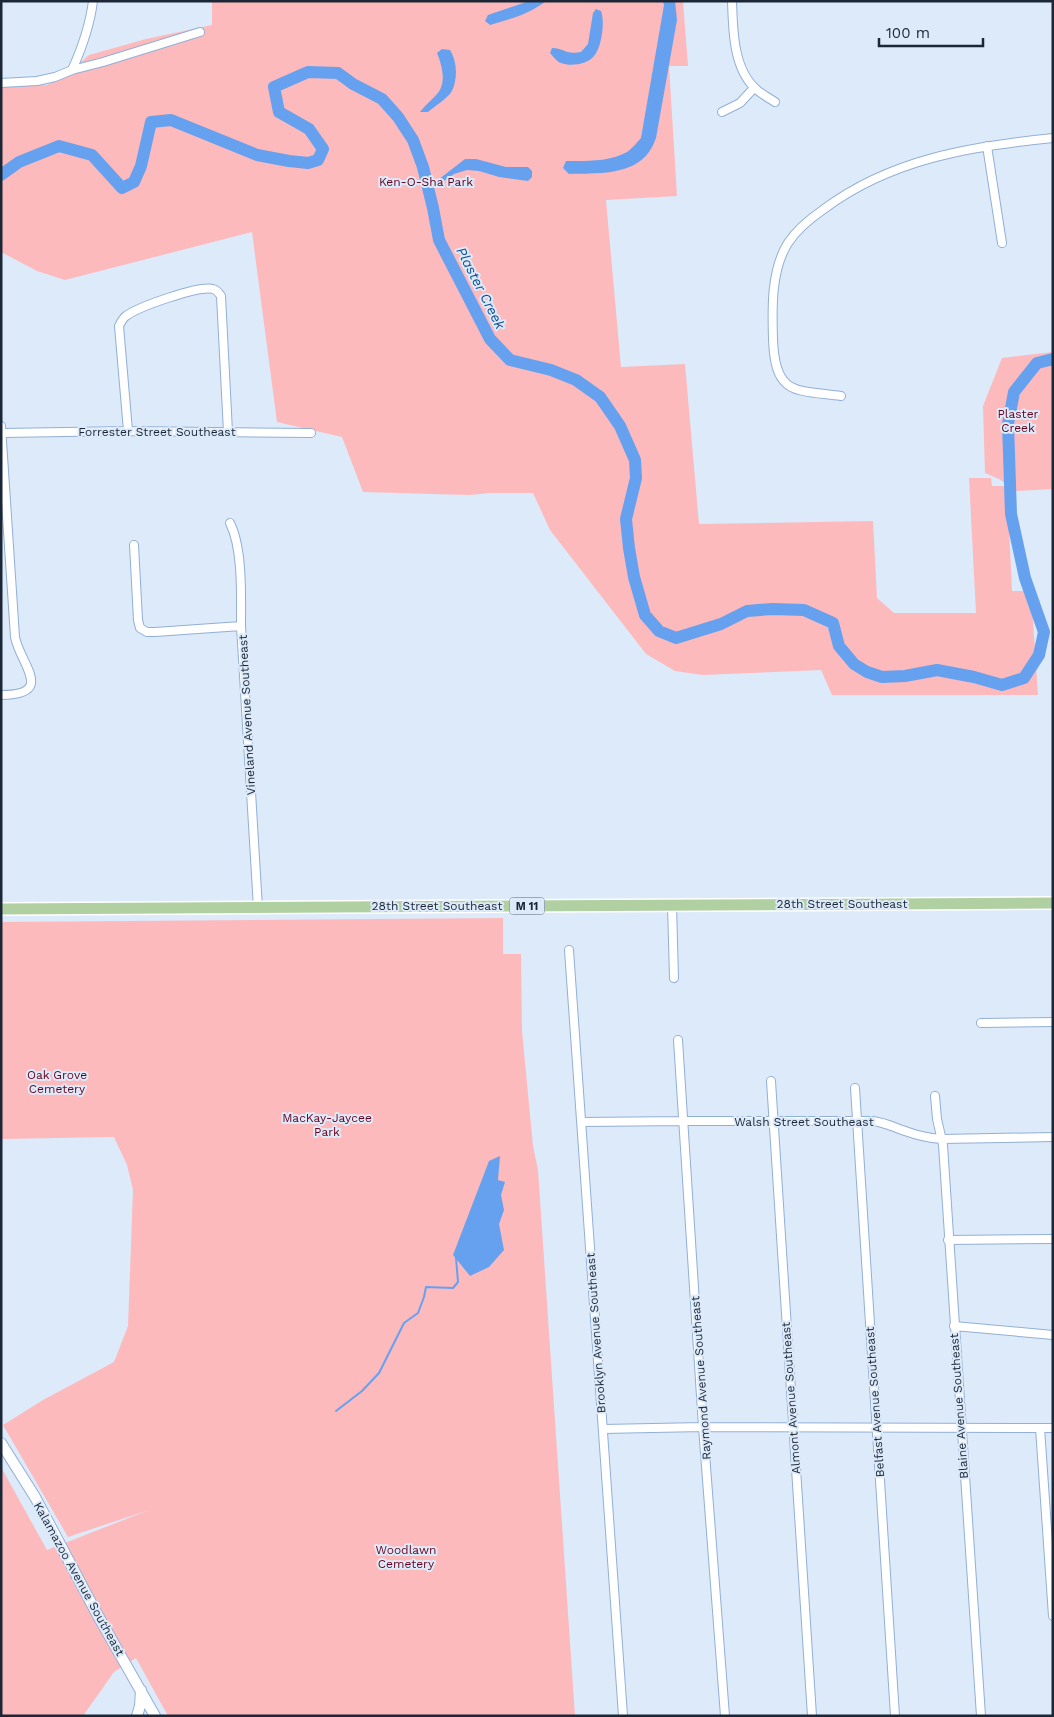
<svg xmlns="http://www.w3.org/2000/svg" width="1054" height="1717" viewBox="0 0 1054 1717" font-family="'Work Sans',sans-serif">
<rect width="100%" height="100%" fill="#ddeafa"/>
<path fill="#fdbabd" d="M212,1H683L688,66H669L677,196L606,200L621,367L685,364L699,524L873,521L877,598L894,613H976L969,478H991L992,486H1007L1012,591H1031L1038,695H832L821,670L703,675L675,671L646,654L550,530L533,493H490L469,495L363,492L342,437L277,422L252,232L65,280L37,271L1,252V87L47,85L68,73L89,55L146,39L212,25Z
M1053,352V489L1017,491L999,479L985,473L983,406L1002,358Z
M503,918V954H521L522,1031L533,1146L538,1170L575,1716H168L136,1658L114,1672L83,1716H1V1467L47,1550L149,1510L68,1537L3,1425L43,1400L114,1362L128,1326L133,1190L127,1165L114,1137L1,1139V922Z"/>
<path fill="#65a1ef" d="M529,1H546C530,14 510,19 490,25L485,21L488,15Z
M663,1H675L677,20L656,138C654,143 652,148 649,152C632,176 595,173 569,174L563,168L566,161C586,161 609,162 627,152C632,149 637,142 641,138L664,5Z
M596,9L601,11C605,21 602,47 594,56C588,64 571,67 561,63C557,62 553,56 550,53L552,48C564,48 565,55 581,52L588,44L593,13Z
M442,49L450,50C457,61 458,78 452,91C447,99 435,106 428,112H420C425,105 431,101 437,94C447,83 442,65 437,53Z
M465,159H476L506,167H528L532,171V177L528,181L499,177L479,171L467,170L454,174L435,187L434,183Z
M500,1156L498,1180L505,1182L501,1195L504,1210L499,1224L504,1250L489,1267L470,1276L453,1255L489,1161Z"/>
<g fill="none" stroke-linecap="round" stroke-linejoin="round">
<path stroke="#65a1ef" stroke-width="2" d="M336,1411L362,1391L379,1373L404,1323L418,1313L424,1297L426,1287L453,1288L458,1282L456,1258"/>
<path stroke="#65a1ef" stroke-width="12" d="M1,175L19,162L59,146L92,155L122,188L134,182L141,166L151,122L171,120L257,155L289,161L308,163L318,160L323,149L309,129L279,112L274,87L308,72L338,73L353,84L382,99L398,117L413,140L423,167L433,208L439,240L490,339L510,360L551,370L576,380L600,397L620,426L635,460L636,478L626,519L629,548L634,577L645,615L659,631L676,638L721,624L747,611L772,609L804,610L833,623L839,646L854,664L867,672L882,677L905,676L937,670L974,677L1002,685L1024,678L1039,655L1044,632L1025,578L1011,514L1008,424L1014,392L1037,363L1053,359"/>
<g stroke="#92afd6" stroke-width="10">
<path id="street" d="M732,1C733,29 733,69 756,89C761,94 769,98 775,102
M72,70C82,48 90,25 93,1
M1,83L37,81L55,77L72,70L103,62L200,32
M722,112L740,103L754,88
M987,146L1002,243
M841,396C794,390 775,395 773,339C772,308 771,270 788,243C797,229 811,218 824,209C891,159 972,146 1053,138
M1,426L15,637C20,664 56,695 1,695
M128,431L119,326C121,322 123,318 126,316C138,307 199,285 213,289C217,290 219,293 221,296L228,432
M2,433L128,431L311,433
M230,523C243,549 241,596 241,626L258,908
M134,545L138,620L140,628L147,632H155L241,626
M672,905L674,978
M569,950L623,1716
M981,1023L1053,1022
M678,1040L703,1427L725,1716
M771,1081L812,1716
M855,1088L895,1716
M935,1096L937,1119L943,1145L981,1716
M582,1122L684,1121H873C887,1123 895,1128 908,1132C919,1136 930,1138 941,1139L1053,1137
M948,1240L1053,1239
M954,1326L1053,1335
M1040,1428L1053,1616
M603,1429L703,1427L1053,1428"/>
</g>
<g stroke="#92afd6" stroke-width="12">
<path id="secondary" d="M1,1443L35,1497L97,1614L155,1716
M137,1716L140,1706L141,1690"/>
</g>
<g stroke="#fff" stroke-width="14">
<path id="primary" d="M1,909L1053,903"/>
</g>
<use href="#street" stroke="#fff" stroke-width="8"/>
<use href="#secondary" stroke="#fff" stroke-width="10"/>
<use href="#primary" stroke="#b1d0a1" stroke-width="11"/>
</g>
<g text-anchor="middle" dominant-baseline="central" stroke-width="4" stroke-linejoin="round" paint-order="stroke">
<rect fill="#ddeafa" stroke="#556271" stroke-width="1" x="509.5" y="897.5" width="35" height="17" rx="4"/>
<g font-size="11" font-weight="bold" fill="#1b2736">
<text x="527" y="906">M 11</text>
</g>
<g font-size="12" fill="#67021d" stroke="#ddeafa">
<text x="426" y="182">Ken-O-Sha Park</text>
<text x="1018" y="414">Plaster<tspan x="1018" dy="14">Creek</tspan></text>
<text x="57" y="1075">Oak Grove<tspan x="57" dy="14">Cemetery</tspan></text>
<text x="327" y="1118">MacKay-Jaycee<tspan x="327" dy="14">Park</tspan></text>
<text x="406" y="1550">Woodlawn<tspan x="406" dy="14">Cemetery</tspan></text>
</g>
<g font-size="12" fill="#1b2736" stroke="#ddeafa">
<text x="157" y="432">Forrester Street Southeast</text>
<text transform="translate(247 715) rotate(-93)">Vineland Avenue Southeast</text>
<text x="842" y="904">28th Street Southeast</text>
<text x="437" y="906">28th Street Southeast</text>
<text x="804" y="1122">Walsh Street Southeast</text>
<text transform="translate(596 1333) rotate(-94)">Brooklyn Avenue Southeast</text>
<text transform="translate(701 1378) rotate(-94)">Raymond Avenue Southeast</text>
<text transform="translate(791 1398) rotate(-94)">Almont Avenue Southeast</text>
<text transform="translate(875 1402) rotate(-94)">Belfast Avenue Southeast</text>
<text transform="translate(959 1406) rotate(-94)">Blaine Avenue Southeast</text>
<text transform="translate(79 1579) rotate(61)">Kalamazoo Avenue Southeast</text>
</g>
<g font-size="14" font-style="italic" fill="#144f95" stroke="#ddeafa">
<text transform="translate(481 288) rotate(63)">Plaster Creek</text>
</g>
</g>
<rect width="1054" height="1717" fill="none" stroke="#1b2736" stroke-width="5"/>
<path d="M879 38v8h104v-8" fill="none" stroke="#1b2736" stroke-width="2.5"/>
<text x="886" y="38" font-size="15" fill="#1b2736" stroke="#ddeafa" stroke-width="4" paint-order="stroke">100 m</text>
</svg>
